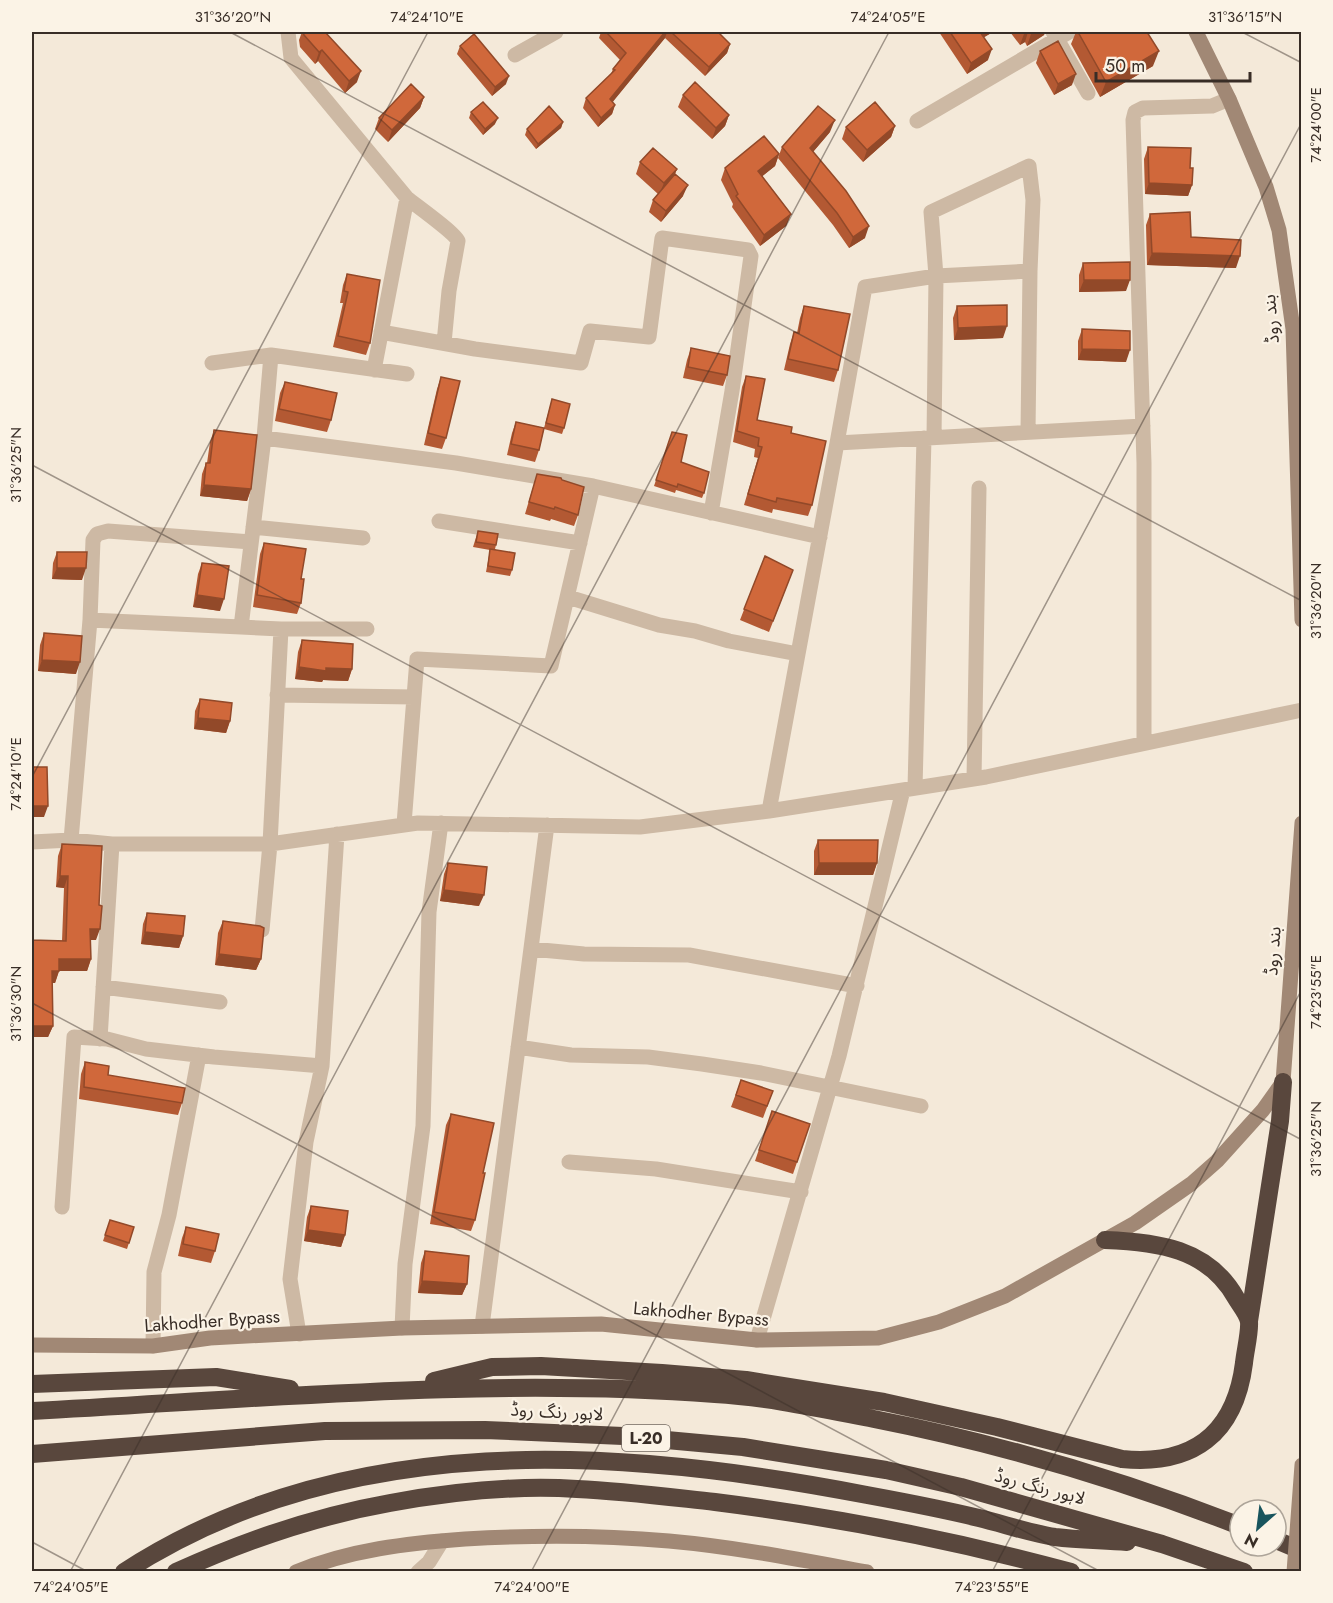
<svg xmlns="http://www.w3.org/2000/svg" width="1333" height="1603" viewBox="0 0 1333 1603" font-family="Jost,'Noto Sans Arabic',sans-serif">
<rect width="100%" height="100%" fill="#f4e9d9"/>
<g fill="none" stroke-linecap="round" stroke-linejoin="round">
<path stroke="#cdb9a4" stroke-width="15" d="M288,32L291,58L407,198L374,370
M1053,32L1088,93
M515,55L556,32
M917,121L1069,32
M407,198C417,206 455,233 458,241L449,291L444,343
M381,332L475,349L581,363L590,331L649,337L662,238L748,250L751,256L732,391L711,513
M271,355L407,374
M212,363L271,355L264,438
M934,438L936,276L931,212L1029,166L1033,200L1030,271
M837,443L865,287L936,276L1030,271L1028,432
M439,521L580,543
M253,527L363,538
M568,597L659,625L695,631L729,641L798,654
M90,620L241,627
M281,629H367
M277,695L414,697
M1144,743V463L1133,120L1135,112L1143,108L1212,106L1229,99
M974,779L979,488
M915,788L924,438
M769,811L837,443L1143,426
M404,824L417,659L551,666L593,486L820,537
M71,840L90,620L93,540L97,534L108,531L251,542
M32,842L71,840L112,844H270L418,823L640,827L769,811L986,777L1302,710
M262,930L270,844L281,629L241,627L264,438L456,463L593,486
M531,949L584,954L689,955L857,986
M103,987L220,1002
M100,1039L112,844
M518,1047L571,1055L648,1057L702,1064L761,1073L921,1106
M322,1066L337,834
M569,1162L656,1169L801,1192
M62,1207L74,1037L107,1039L146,1049L214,1057L322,1066L306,1142L290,1279L299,1334
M482,1326L547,825
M402,1328L405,1264L423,1126L429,912L441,823
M757,1340L839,1056L903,790
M153,1346L154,1272L169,1215L199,1055
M418,1572L429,1562L442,1541"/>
<path stroke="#a18875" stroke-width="15" d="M1196,32L1229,99L1266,187L1279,230L1293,329L1302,620
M32,1345L153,1346L210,1338L402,1328L601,1324L757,1340L878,1338L939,1322L1005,1296L1135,1223L1191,1184L1217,1161L1263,1110L1283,1082L1302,823
M296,1572C349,1550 408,1543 465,1539C533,1535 601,1535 669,1541C736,1547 802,1560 867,1572"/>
<path stroke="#59473d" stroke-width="18" d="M1249,1321L1280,1121L1283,1082
M434,1381L492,1367L541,1366L662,1373L746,1380L884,1402L997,1427L1122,1459C1193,1466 1235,1434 1244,1363C1245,1352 1250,1332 1249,1322C1248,1314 1240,1305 1236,1298C1208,1248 1157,1242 1105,1240
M32,1384L216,1377L290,1389
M32,1411C259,1399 487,1377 715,1394C768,1397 822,1409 874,1419C1001,1444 1119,1479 1240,1526
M32,1454L325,1431L485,1430L623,1436L743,1447L886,1470L961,1487L1162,1544L1244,1572
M1276,1540L1302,1551
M124,1572C345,1428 620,1447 867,1495C905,1502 942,1509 979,1518C1004,1524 1029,1533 1055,1537C1078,1540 1103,1540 1127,1542
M176,1572C244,1541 316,1516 390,1503C450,1492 516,1485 577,1489C623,1491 669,1497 715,1502C834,1517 954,1540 1071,1572"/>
<path stroke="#a18875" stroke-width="15" d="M1294,1572L1302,1465"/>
</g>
<path fill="#b35933" d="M302,32H325L357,82L345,93L318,61L315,64L300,47L299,40Z
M601,32H718L730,44L727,53L705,76L665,38L612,102L615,105L612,114L598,127L583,108L586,98L611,74L613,69L620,60L599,38Z
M939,32H993L984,37L988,60L967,74Z
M1010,32H1045L1044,35L1027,46L1025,42L1020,45Z
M1076,32H1147L1153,66L1100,97L1071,44Z
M460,46L506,84L492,96L457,54Z
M1040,51L1072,85L1054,95L1036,63Z
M683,95L729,115L725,126L712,139L678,107Z
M424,97L420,108L388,142L375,129L379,118Z
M471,112L495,124L483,135L469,118Z
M563,122L561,128L536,149L525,135L527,129Z
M895,126L891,137L863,162L842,139L846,127Z
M830,132L813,152L865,238L849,248L833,225L778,158L782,147Z
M1148,147L1190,168L1192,185L1188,196L1145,194L1144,159Z
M779,154L775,166L762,176L791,214L786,226L760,246L732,207L733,204L721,180L725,168Z
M640,162L677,169L675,174L683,196L661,222L649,212L653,200L658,194L636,174Z
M1150,214L1191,237L1236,268L1147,265L1146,225Z
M1083,263L1126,291L1079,292V275Z
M347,274L370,343L366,355L333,347L343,303H340L343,285Z
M804,306L838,370L834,382L784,370L790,344L794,332L797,333L800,318Z
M957,306L1003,338L954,340L953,318Z
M1082,329L1126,362L1078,360V341Z
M691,348L727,375L723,386L683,378L687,360Z
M746,376L757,420L791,433L812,505L808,516L773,509L772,513L744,505L758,458L754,457L755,449L733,442L742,387Z
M441,377L446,438L442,449L424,445L437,389Z
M285,382L331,420L327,432L275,421L280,393Z
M552,399L564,428L562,434L544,429L539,450L535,462L507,455L512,433L516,422L544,428Z
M214,430L251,489L247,501L200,496L202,474L206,463H207L210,442Z
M672,432L681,462L704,493L702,498L676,490L675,493L654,486Z
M537,474L562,480L578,515L574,526L551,519L550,521L525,514Z
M478,531L496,545L495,549L512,570L510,576L486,572L490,550L473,547Z
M264,543L301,579V603L297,614L253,607L260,554Z
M57,552L82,580L52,579L53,563Z
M765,556L793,570L769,632L740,620Z
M202,563L220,611L193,607L198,574Z
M44,633L76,674L38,671L40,645Z
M302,640L352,669L348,681L323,680L322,682L295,679L298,652Z
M200,699L230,721L226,733L194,729L195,711Z
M818,840L877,863L873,875H814V851Z
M62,844L96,940H91V959L87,971H59L55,983H52L53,1026L48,1037H32V940L62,941L64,888L56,887L58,856Z
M448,863L479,906L440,901L444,874Z
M147,913L183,936L179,948L141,944L143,924Z
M223,921L261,959L256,970L215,965L218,933Z
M85,1062L108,1075L182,1103L178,1115L79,1099L81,1074Z
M741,1080L773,1091L763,1118L731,1107Z
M772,1111L810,1124L793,1174L755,1161Z
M451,1114L483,1173L475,1220L471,1231L430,1224L446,1125Z
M311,1206L345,1235L341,1247L304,1241L307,1217Z
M110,1220L134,1227L127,1249L103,1241Z
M186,1227L215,1251L211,1263L178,1256L182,1238Z
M425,1251L467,1284L462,1295L418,1293L421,1263Z"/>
<path fill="#924929" d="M665,32H667L665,38L607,109L610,99Z
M980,32H993L976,42Z
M1027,32H1028L1025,42L1020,45L1024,34Z
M1035,32H1045L1044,35L1027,46L1031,34Z
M730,44L727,53L705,76L709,67Z
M992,49L988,60L967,74L971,63Z
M322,50L318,61L315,64L319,52Z
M1159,51L1153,66L1100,97L1106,82Z
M361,71L357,82L345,93L349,81Z
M1076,74L1072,85L1054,95L1058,84Z
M509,76L506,84L492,96L495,87Z
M424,97L420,108L388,142L392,130Z
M615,105L612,114L598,127L601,118Z
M729,115L725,126L712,139L716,128Z
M498,118L495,124L483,135L485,129Z
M835,120L830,132L806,160L810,148Z
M563,122L561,128L536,149L538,144Z
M895,126L891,137L863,162L867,150Z
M779,154L775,166L754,183L758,171Z
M677,169L672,180L659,195L664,183Z
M1149,183L1192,185L1188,196L1145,194Z
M688,185L683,196L661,222L666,211Z
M791,214L786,226L760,246L764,235Z
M869,226L865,238L849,248L853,237Z
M1152,253L1240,256L1236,268L1147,265Z
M1084,280H1130L1126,291L1079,292Z
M1007,326L1003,338L954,340L958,328Z
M1082,349L1130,350L1126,362L1078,360Z
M204,485L251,489L247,501L200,496Z
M57,568H86L82,580L52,579Z
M197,595L224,599L220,611L193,607Z
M42,660L80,662L76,674L38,671Z
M299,667L326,668L352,669L348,681L323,680L322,682L295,679Z
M198,718L230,721L226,733L194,729Z
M32,806H48L44,817H32Z
M819,863H877L873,875H814Z
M60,876H68L64,888L56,887Z
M444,890L484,895L479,906L440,901Z
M90,929H100L96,940H86Z
M145,932L183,936L179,948L141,944Z
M219,954L261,959L256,970L215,965Z
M59,959H91L87,971H55Z
M52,971H59L55,983H48Z
M32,1026H53L48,1037H32Z
M308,1230L345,1235L341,1247L304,1241Z
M422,1281L467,1284L462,1295L418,1293Z"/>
<path fill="#d0683b" stroke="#924929" stroke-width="1.5" d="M303,32H325L361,71L349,81L322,50L319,52L304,35Z
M606,32H665L610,99L615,105L601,118L586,98L615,70L613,69L626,53Z
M671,32H718L730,44L709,67Z
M950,32H980L992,49L971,63Z
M1078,32H1147L1159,51L1106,82Z
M474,34L509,76L495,87L460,46Z
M1058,41L1076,74L1058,84L1040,51Z
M695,82L729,115L716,128L683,95Z
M411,84L424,97L392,130L379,118Z
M483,102L498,118L485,129L471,112Z
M875,102L895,126L867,150L846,127Z
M549,106L563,122L538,144L527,129Z
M818,106L835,120L810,148L846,191L869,226L853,237L837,213L782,147Z
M764,136L779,154L758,171L791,214L764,235L736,196L738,194L725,168Z
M1148,147L1191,148L1190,168H1193L1192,185L1149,183Z
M653,148L677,169L664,183L640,162Z
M675,174L688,185L666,211L653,200Z
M1190,212L1191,237L1241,240L1240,256L1152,253L1150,214Z
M1130,262V280H1084L1083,263Z
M347,274L380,280L370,343L338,336L348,292L344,291Z
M1007,305V326L958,328L957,306Z
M804,306L850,314L838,370L788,359L794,332L799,333Z
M1082,329L1130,331V350L1082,349Z
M691,348L730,356L727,375L688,367Z
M746,376L765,379L757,420L792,427L791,433L826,441L812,505L777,498L776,502L748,494L762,447L758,446L759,438L737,431Z
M441,377L460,381L446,438L428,433Z
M285,382L337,393L331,420L279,409Z
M552,399L570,404L564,428L546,423Z
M516,422L544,428L539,450L511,444Z
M214,430L257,435L251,489L204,485L206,463H210Z
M672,432L687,435L681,462L709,472L704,493L678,484L677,487L656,480Z
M537,474L561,478L562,480L584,487L578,515L555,507L554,509L529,502Z
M478,531L498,534L496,545L476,542Z
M264,543L306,549L301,579H304L301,603L257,595Z
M490,549L515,553L512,570L488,566Z
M57,552H87L86,568H57Z
M765,556L793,570L773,621L744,609Z
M202,563L229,566L224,599L197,595Z
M44,633L82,636L80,662L42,660Z
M302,640L353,644L352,669L326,668V671L299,667Z
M200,699L232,703L230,721L198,718Z
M32,767H47L48,806H32Z
M818,840H878L877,863H819Z
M62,844L102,846L99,905L102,906L100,929H90L91,959H59V971H52L53,1026H32V934V940L66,941L68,876H60Z
M448,863L487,867L484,895L444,890Z
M147,913L185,916L183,936L145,932Z
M223,921L260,926L264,928L261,959L219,954Z
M85,1062L109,1066L108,1075L185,1088L182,1103L84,1087Z
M741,1080L773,1091L767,1106L736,1095Z
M772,1111L810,1124L797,1162L759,1150Z
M451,1114L494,1123L483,1173H485L475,1220L434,1212Z
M311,1206L348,1211L345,1235L308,1230Z
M110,1220L134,1227L129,1243L105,1235Z
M186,1227L219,1234L215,1251L183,1244Z
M425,1251L469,1256L467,1284L422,1281Z"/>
<path fill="none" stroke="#382d26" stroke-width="1.5" stroke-opacity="0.45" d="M230,32L1302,601M1242,32L1302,63M32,465L1302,1140M32,777L428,32M32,1003L1101,1572M32,1542L88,1572M70,1572L889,32M531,1572L1302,122M992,1572L1302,989"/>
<g text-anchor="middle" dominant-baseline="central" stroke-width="4.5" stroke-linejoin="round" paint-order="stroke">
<rect fill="#fbf3e6" stroke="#726860" stroke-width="1.5" x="622" y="1425" width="48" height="26" rx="4.5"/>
<g font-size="16" font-weight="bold" fill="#382d26">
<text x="646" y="1438">L-20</text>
</g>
<g font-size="18" fill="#382d26" stroke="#fbf3e6">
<text transform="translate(1271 319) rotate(-95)">بند روڈ</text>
<text transform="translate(1273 951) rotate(-86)">بند روڈ</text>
<text transform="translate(701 1314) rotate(5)">Lakhodher Bypass</text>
<text transform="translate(212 1321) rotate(-4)">Lakhodher Bypass</text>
<text transform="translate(557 1412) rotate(3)">لاہور رنگ روڈ</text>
<text transform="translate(1040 1487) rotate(15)">لاہور رنگ روڈ</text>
</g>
</g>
<rect width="1333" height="1603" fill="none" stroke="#fbf3e6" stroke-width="66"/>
<g transform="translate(1258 1528) rotate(208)"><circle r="28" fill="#fbf3e6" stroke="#ada499" stroke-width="1.5"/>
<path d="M0-4.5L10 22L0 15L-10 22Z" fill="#18545d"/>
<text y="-9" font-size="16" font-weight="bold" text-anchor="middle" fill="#382d26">N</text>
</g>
<path d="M1096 72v9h154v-9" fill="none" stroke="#382d26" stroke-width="3"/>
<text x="1105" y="72" font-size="18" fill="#382d26" stroke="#fbf3e6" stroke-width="4.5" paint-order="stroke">50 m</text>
<rect x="33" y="33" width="1267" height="1537" fill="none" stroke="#382d26" stroke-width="2"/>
<g font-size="15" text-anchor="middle" fill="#382d26">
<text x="233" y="22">31°36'20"N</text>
<text x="427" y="22">74°24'10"E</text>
<text x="888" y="22">74°24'05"E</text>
<text x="1245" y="22">31°36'15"N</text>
<text transform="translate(1316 125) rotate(-90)" y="5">74°24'00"E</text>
<text transform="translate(16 465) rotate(-90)" y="5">31°36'25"N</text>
<text transform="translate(1316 601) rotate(-90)" y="5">31°36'20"N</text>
<text transform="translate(16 774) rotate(-90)" y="5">74°24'10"E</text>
<text transform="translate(1316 992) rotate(-90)" y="5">74°23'55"E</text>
<text transform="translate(16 1004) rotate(-90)" y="5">31°36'30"N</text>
<text transform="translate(1316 1139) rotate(-90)" y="5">31°36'25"N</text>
<text x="71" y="1592">74°24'05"E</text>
<text x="532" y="1592">74°24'00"E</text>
<text x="992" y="1592">74°23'55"E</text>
</g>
</svg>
